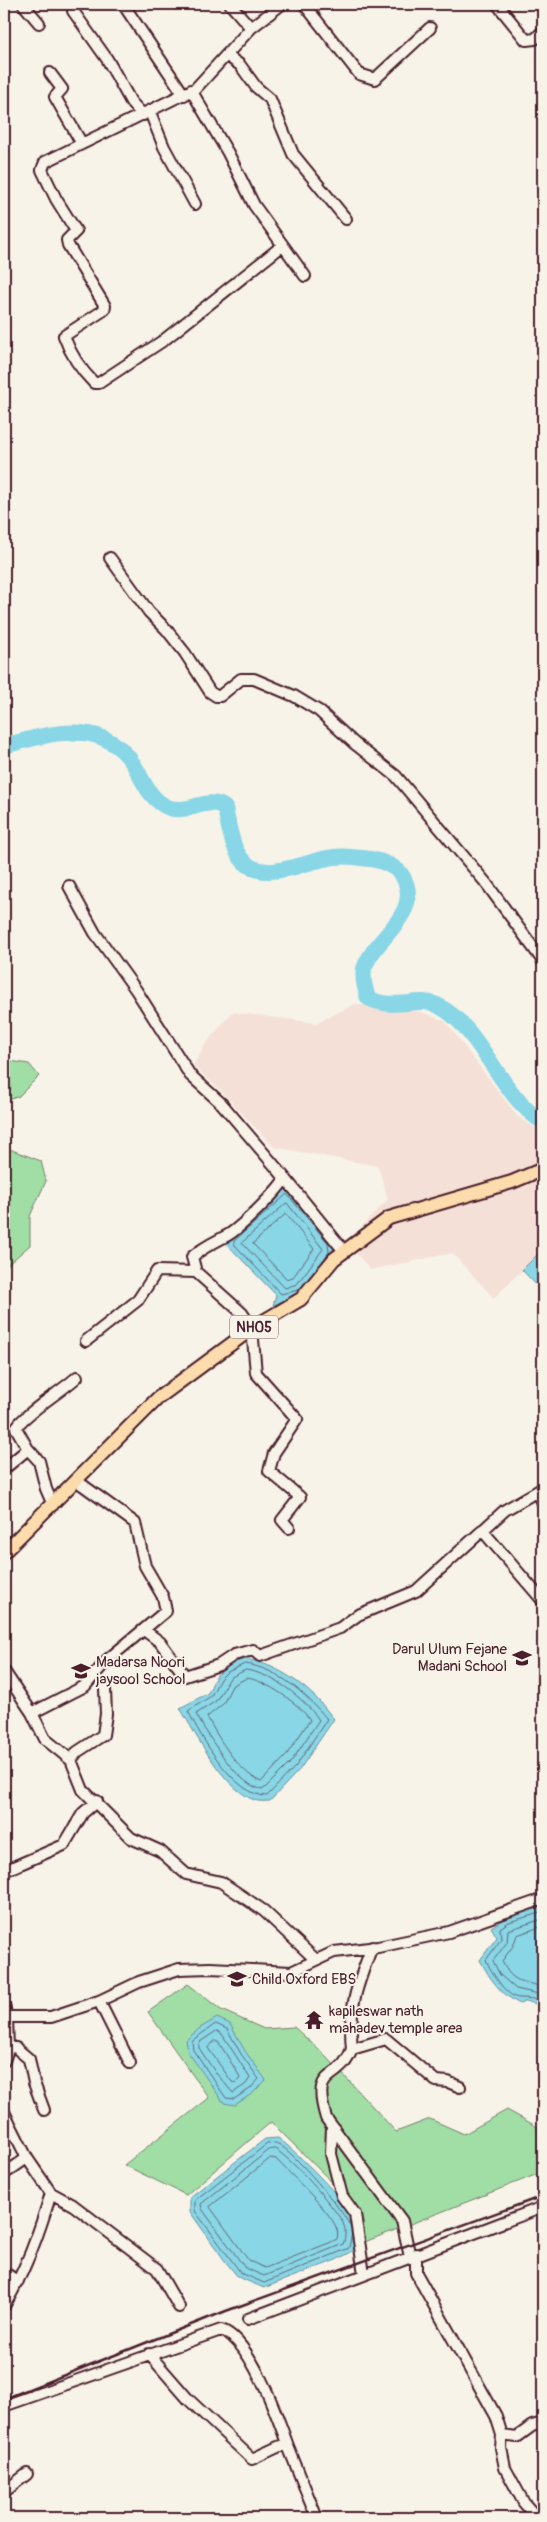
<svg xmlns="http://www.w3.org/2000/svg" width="547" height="2522" viewBox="0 0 547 2522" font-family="Pangolin,sans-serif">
<rect width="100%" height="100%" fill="#f7f3e8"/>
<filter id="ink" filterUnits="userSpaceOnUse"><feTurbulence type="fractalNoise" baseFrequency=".02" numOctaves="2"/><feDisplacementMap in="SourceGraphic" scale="10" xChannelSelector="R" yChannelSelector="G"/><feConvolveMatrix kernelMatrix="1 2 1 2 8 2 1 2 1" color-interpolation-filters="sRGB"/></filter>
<g filter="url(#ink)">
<path fill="#f5e0d7" d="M355,1004L421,1012L445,1021L517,1116L543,1133V1249L494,1298L452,1253L370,1270L347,1242L388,1199L378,1166L274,1147L217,1087L193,1066L204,1046L232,1012L316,1023Z"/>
<path fill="#a0dea6" stroke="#757e68" d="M4,1060L29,1064L39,1076L19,1096L4,1102Z
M4,1147L41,1161L46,1181L30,1216V1245L4,1268Z
M188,1984L221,2010L264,2029L294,2027L327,2057L396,2132L430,2119L464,2134L507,2110L543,2130V2172L362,2243L359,2209L271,2122L186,2195L124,2165L209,2098L148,2012Z"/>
<path fill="#88d6e6" stroke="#6f8d9b" d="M286,1187L332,1241L334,1254L304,1294L273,1305L276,1295L222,1239L259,1212Z
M543,1249V1292L522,1270Z
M244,1659C269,1662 295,1678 313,1695C321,1702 327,1711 334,1719L300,1769L270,1801C265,1801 259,1802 254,1800C222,1787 197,1736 180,1708L208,1693L216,1676L231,1664Z
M539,1908H543V2006L526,2001L520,2004C500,1994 490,1979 480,1960L497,1937L491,1927L507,1918Z
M217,2018L230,2024L245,2051L266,2080L253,2093L235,2105L224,2103L188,2052L186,2040L200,2028Z
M278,2138C293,2148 349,2204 354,2220C357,2230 356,2240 355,2250L336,2260L264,2288L238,2277L225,2261L190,2212V2197L265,2139Z"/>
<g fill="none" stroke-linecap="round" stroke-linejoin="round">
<path stroke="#636876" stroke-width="1" d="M287,1203L323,1249L297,1284L285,1288L242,1243Z
M286,1214L314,1249L293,1277L287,1279L253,1244Z
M298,1290L281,1294L234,1244V1241L287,1194L328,1243L329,1252L322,1262
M245,1664C278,1668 307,1695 327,1719L296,1766L267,1796C234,1796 201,1737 188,1711L211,1696L220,1679L226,1673Z
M246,1670C273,1674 304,1698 319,1720L291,1762L264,1789C240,1790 207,1734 196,1714L216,1701L230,1678Z
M247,1678C265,1680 301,1705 310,1720L285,1757L261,1782C238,1771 219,1739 207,1717L223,1704L232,1686Z
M543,1912L509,1922L500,1928L501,1939L486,1960C491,1971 506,1998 520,1998C528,1998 535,1999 543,2001
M543,1919L508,1930L507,1942L493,1961L500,1975L516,1989L543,1995
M543,1926L517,1935L513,1946L502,1961C512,1984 523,1981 543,1987
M216,2024L227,2029L241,2054L259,2079L250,2089L234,2099L226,2098L193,2050L192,2041Z
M217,2031L222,2034L250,2078L246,2084L233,2093L215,2072L199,2048V2043Z
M215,2041H218L240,2077L235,2083L232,2082L208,2048Z
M275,2149C293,2160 331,2203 342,2221C346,2228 346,2237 343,2244L264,2276L245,2268L202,2209L201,2204L269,2150Z
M271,2158L276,2159C290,2174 329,2210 336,2227C338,2231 338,2235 337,2239L329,2243L265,2268L249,2261L210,2207Z
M351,2228C347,2214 291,2149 278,2144C275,2142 270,2144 267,2144L195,2200V2211L241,2273L264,2283L349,2248L352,2233"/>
<path stroke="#88d6e6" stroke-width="16" d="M4,746C54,732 109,716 138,772C145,786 154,803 170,808C189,814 209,795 225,808C228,822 230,839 237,852C257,890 304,860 334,857C346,855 360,858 371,859C382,861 398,867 403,877C424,914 373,938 364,969C362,979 365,989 368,998C395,1012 420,995 439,1006C482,1029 500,1096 543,1122"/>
<g stroke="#4a1f2b" stroke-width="14">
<path id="minor" d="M23,4L39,23
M123,4L184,95
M230,4L251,28
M282,4L251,28L196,88L45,162L42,170L56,199L76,231L67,240L68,245L105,306L104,310L64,336C70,353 81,370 94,383H99L164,340L282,246
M304,4L359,74L375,79L430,28
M497,4L526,40L535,39L543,31
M73,11L107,59L131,102L143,115
M226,55L240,65L256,87L270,99L293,154L346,219
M50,73L62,89L55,97L82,144
M191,90L228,153L254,205L305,276
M150,112L164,147L195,204
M110,558L149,612L166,629L185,653L210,692L216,696H220L241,679H254L294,696L319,711L355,744L396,776L486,883L543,961
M69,886L95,933L136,990L190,1075L222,1104L285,1178
M86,1341L138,1300L157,1271L196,1272
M4,1469L28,1449
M538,1492L543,1503
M53,1505L46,1489L39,1461L28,1449L16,1428C24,1414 62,1391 77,1377
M289,1528L282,1520L300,1497L269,1471L274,1453L297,1419L256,1373L252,1328L242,1313L196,1272L192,1257C203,1247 215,1242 228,1235C241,1227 279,1190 285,1178L344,1251
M482,1530L543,1601
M144,1630L160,1642L185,1676L219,1665L234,1655L253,1650L260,1656L340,1628L358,1615L416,1591L505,1510L543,1488
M4,1671L32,1713L45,1739L71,1760L83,1790L131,1838L160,1851L186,1874L221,1882L264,1911L316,1960
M32,1713L85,1686L107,1660L166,1611L163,1597L145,1566L135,1523L77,1481
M71,1760L77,1752L103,1735L106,1714L105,1689
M4,1871L64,1845L83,1813L97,1801
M372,1947C357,1985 348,2009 352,2049L386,2039L436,2081L448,2082L460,2087
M99,2001L130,2063
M4,2006L7,2017H51L99,2001L139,1982L179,1969L210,1968L291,1972L334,1952L378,1947L449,1932L543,1899
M4,2015L7,2017L8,2049L4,2061
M8,2046L16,2048L29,2059L34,2083L44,2110
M352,2049C339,2085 310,2065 326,2118L402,2221L410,2257
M4,2112L27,2158L51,2193C39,2233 26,2270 4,2306
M332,2126L331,2154L342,2196L355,2214L364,2274
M4,2174L27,2158
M51,2193L73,2205L157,2269L179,2307
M416,2254V2273L496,2416L502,2435L501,2448L505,2468L524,2503L537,2518
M4,2272L18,2282
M248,2319L543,2207
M149,2354L188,2399L252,2459L280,2446H288L317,2518
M4,2406L221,2330C250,2338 278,2418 288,2446
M502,2435L517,2437L532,2426L543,2423
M4,2492L27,2474"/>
</g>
<g stroke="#4a1f2b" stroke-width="16">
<path id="major" d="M4,1552L158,1398L257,1325L301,1299L334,1259L389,1218L512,1182L543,1169"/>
</g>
<use href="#minor" stroke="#f7f3e8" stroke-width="10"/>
<use href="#major" stroke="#fcdcac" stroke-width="12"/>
<path stroke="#4a1f2b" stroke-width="2.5" d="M4,2399L226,2311L543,2196"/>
</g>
</g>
<defs>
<g id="school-bare" transform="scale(1.5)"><path d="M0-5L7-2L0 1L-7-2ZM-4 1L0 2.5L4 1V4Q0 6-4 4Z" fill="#4a1f2b" stroke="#f7f3e8" stroke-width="2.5" paint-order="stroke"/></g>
<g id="temple-bare" transform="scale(1.5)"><path d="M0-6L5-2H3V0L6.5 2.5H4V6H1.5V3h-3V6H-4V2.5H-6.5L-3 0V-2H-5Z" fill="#4a1f2b" stroke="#f7f3e8" stroke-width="2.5" paint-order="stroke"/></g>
</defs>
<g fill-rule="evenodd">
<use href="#school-bare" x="522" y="1658"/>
<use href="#school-bare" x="81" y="1671"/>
<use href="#school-bare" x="237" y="1979"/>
<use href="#temple-bare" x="314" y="2020"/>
</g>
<g text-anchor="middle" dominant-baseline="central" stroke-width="4" stroke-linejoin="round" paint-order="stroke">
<rect fill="#f7f3e8" stroke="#7e5f64" stroke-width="1" x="230" y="1315.5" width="48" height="23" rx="4"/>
<g font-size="14" font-weight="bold" fill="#4a1f2b">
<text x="254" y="1327">NH05</text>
</g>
<g font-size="15" fill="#4a1f2b" stroke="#f7f3e8" text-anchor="start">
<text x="507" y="1649" text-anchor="end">Darul Ulum Fejane<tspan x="507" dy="17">Madani School</tspan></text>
<text x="96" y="1662">Madarsa Noori<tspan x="96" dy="17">jaysool School</tspan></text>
<text x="252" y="1979">Child Oxford EBS</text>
<text x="329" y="2011">kapileswar nath<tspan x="329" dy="17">mahadev temple area</tspan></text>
</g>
</g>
<rect width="547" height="2522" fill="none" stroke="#f7f3e8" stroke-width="20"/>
<rect x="10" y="10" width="527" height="2502" fill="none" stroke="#4a1f2b" stroke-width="2" filter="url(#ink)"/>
</svg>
